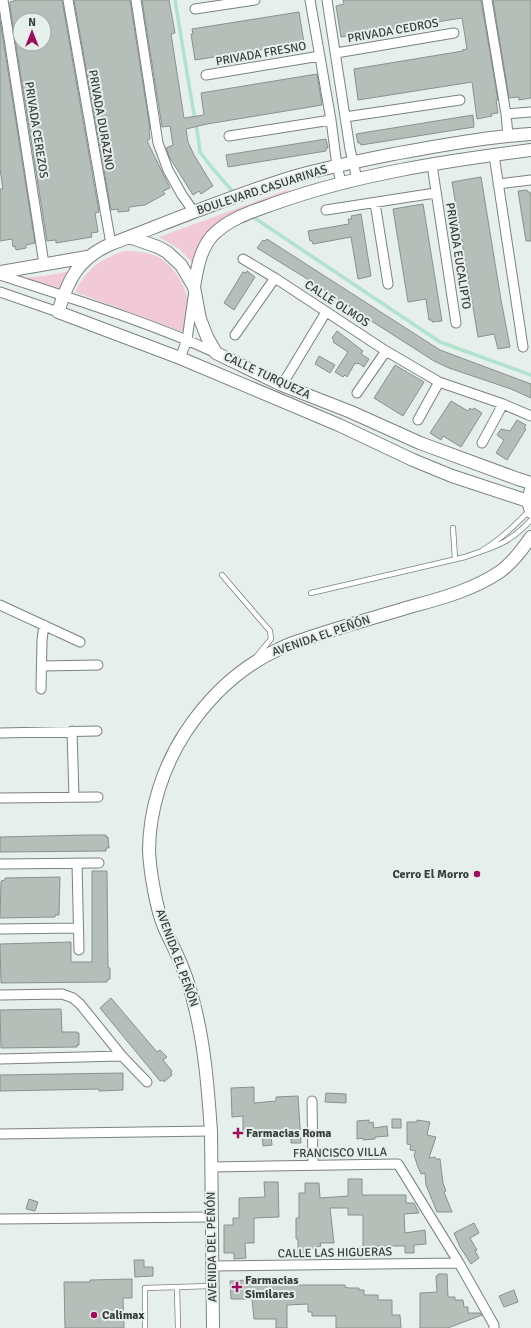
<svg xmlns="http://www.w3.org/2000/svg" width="531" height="1328" viewBox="0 0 531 1328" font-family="Signika,sans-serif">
<rect width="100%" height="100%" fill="#e6efeb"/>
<path fill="#f2c9d7" d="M287,190L289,194L204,239L192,262L178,248L159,237Z
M124,251C136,251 149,252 160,258C175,267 189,291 188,308C188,317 185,325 182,332L75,292C87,269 99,260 124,251Z
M70,271L66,276L60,288L22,278L44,276Z"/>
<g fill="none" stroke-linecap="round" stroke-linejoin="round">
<path stroke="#b0e2cd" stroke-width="3.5" d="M175,0L190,91L198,136L200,152L213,169L235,194
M250,215L440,342L531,375"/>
</g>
<path fill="#b6beba" stroke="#89918d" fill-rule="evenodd" d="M17,0H62L99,212L95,213L98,232L91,233L92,237L56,243V240L47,241L10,7V2ZM42,18L43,20H44L47,44H20V20H30Z
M74,0H130L150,129L149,130L150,139L147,141L170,188L163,191L165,194L145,205L129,207V211L118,212V209L111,210Z
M142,0H169L175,33L171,34L184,118L204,115L201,93L317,74L322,105L207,124L186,129L188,142L194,155L213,186L201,194L199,191L193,195L170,158L166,148L173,145L170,126L162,127Z
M343,0H481L498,100H496L498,113L491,114L492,116L477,119L472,82L358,100L354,69L463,51L462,50L467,49L464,30L462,18L341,37L336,6L344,4Z
M493,0H531V98L519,100V97L509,98Z
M299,12L304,43L195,60L191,34H193L192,29Z
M0,20L35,243L26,245V248L16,250L15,246L13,247L12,239L0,241V189H3L0,169Z
M473,115L474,127L361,145L360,143H358L356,134Z
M326,139L328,148H326V151L228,167L226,155Z
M481,177L501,300L510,347L498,349L494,334L478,337L452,182Z
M527,190L528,192H530L531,197V241H526L518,191Z
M423,204L442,321L432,322V320H429L426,299L408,302L393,209Z
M361,214L371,276L358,279L351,237L313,244L312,241H310L308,231L349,224L348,219H352L351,216Z
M267,239L440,350L531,384V398L511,389L449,368L434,361L373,322L353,311L354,310L317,285L257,248L263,240L265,241Z
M247,271L255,277L234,310L224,303L243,272L246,273Z
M337,331L363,351L361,354L369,359L364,367L358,363L357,364L355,363L347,377L345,375L343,377L335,372L348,352L333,342L334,340L332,338Z
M319,356L335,365L330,373L315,364Z
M395,365L424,382L403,416L374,398Z
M451,401L468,411L470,408L472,410L474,408L482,413L461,447L443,436L441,440L430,433Z
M517,420L526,425L524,428L526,429L507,460L496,453L504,440L497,435L501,429L510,431Z
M85,835H106V837H108L109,848H106V851L0,852V837Z
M92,871H107L108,968H110V979L107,980V982L1,983L0,944L71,942V962H92Z
M60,877L59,915H55V917L0,918L1,881L5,880V878Z
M111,998L157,1052L160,1050L167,1057L163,1060L172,1071L171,1073L172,1075L164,1082L163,1080L160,1081L100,1008Z
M61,1009L62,1032H77V1033H79V1045H77V1047L1,1048L0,1010Z
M123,1073V1090L99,1091V1089L0,1091V1075Z
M254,1087V1103L276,1101V1097L298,1096L301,1143H291V1135L271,1136L272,1145L263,1146L262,1132H243V1116L232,1117L231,1088Z
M326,1093L346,1094V1103L325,1102Z
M392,1119H401V1128H392Z
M369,1120V1123L373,1122L374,1128L387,1126L388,1136L375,1137V1139L363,1140V1138L357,1139V1121Z
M417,1120L430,1122L427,1135L436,1137L429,1158L435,1157L436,1159H440L443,1183L446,1191L444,1192L452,1212H437L426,1185L425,1173L421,1174L418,1167L414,1155L416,1151L410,1150L411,1145L407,1144V1122H417Z
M348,1179H362V1195H406V1203H414L419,1213L404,1214L405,1233L425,1230L426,1244L414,1245V1253H405V1246H375V1252H363V1215H348V1208H330L334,1243H320L321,1246L307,1250V1256H298V1239H296V1218H299V1193H305V1183H319L320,1198L348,1196Z
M264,1182H278L279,1217L254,1218V1243H245L246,1258L234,1259V1253H224V1225H233V1218H239V1198L265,1197Z
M29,1199L38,1202L35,1211L26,1209Z
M474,1223L479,1233L470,1238L477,1250L475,1251L479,1258L471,1264L460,1247L454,1233Z
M134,1260H144V1267H153V1276L135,1277Z
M438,1274H447L448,1297H455V1300H463L464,1307H468V1313H480L482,1315L448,1328H420V1293L437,1292L436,1276H438Z
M132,1279V1298H123L124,1328H65L64,1282H90V1280Z
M249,1280V1282H287V1285H345V1287L349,1288H359V1290H364V1295H378V1300H392V1315H400L401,1328H336V1316H312V1312H308V1304L287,1305V1328H276V1319H254L252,1299H231L230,1281Z
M514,1290L518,1302L504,1307L499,1296Z"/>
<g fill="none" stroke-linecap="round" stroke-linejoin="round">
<g stroke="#7b827f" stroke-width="6">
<path id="service" d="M453,528L455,559
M483,550C501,539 515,525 529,511
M222,575L270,631L271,639L256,657
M311,593L465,557C496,546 507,545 531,520
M177,1288L178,1328
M145,1328V1288L211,1286"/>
</g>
<g stroke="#7b827f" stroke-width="11">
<path id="minor" d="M3,0L44,264
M68,0L111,244
M136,0L158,143L168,170L182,195L194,212
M310,0L331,120L337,166L341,182
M327,0L350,149L357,179
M487,0L506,114L508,135
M195,9L255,0
M336,53L454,33
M206,75L320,56
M506,114L531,112
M345,117L460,100
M229,136L331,120
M494,155L523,347
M432,165L456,323
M498,184L531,180
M375,203L388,284
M326,210L435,193
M243,259L275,278L386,351L439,382L503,404L531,416
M0,275C73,299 146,321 216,353
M0,292L58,312
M235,335L275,278
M180,358L187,340L193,297
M282,385L326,312
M357,393L386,351
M418,420L439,382
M482,443L503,404
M0,605L80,642
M42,666L98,665
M41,689L42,640L44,625
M72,731L74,797
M0,733L97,731
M0,798L98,797
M77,863L79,950
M0,864L99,863
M0,929L78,928
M0,995L62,994L73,998L80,1004L122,1056L147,1082
M0,1059L122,1056
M312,1101L313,1165
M0,1134L211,1131
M211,1167L398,1164L459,1263L494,1325V1328
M0,1219L211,1217
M212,1266L459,1263"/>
</g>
<g stroke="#7b827f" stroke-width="14">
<path id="tertiary" d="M129,237L158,247L167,252L181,265L194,287L200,319L207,337L216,353L282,385L351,412L420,443L518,479L531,483
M0,272L87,257
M194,287C197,269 200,250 212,236C229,218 254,211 276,203C358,174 445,161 531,150
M531,489L528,501L531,512
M528,501L452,476L413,460L339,425L180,358L58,312C68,280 78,258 111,244C171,221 231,196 293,177C328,167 364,160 399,153C443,145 487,137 531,134
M213,1328L211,1131C208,1090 205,1048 195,1008C192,995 188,981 183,969C178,955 170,941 164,927C156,908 150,871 149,851C149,810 163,767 185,733C208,698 240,667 279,649C290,643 302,640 314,636C347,625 380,616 413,606C443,598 475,589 501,571C513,562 522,550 531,537"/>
</g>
<use href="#service" stroke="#fff" stroke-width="4.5"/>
<use href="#minor" stroke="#fff" stroke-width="9"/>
<use href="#tertiary" stroke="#fff" stroke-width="12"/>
</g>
<g fill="#9c0f5d" stroke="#e6efeb" stroke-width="1.5">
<circle cx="477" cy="874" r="4"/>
<path d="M236 1127h4v4h4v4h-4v4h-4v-4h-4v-4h4z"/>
<path d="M235 1281h4v4h4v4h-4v4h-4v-4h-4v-4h4z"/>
<circle cx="94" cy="1315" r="4"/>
</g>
<g text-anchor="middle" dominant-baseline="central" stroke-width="4" stroke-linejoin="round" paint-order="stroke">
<g font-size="12" fill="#383c3a" stroke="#e6efeb">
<text transform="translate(393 31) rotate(-10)">PRIVADA CEDROS</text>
<text transform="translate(261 54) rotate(-10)">PRIVADA FRESNO</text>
<text transform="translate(101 120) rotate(80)">PRIVADA DURAZNO</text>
<text transform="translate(36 130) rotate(81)">PRIVADA CEREZOS</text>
<text transform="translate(262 190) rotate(-18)">BOULEVARD CASUARINAS</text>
<text transform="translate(458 256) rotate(81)">PRIVADA EUCALIPTO</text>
<text transform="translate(337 304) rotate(33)">CALLE OLMOS</text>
<text transform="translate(267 376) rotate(25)">CALLE TURQUEZA</text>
<text transform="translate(321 636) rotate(-19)">AVENIDA EL PEÑÓN</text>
<text transform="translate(177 958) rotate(70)">AVENIDA EL PEÑÓN</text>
<text transform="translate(340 1153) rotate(-1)">FRANCISCO VILLA</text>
<text transform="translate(212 1247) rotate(-91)">AVENIDA DEL PEÑÓN</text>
<text transform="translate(335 1253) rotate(-1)">CALLE LAS HIGUERAS</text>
</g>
<g font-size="12" font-weight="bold" fill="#383c3a" stroke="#e6efeb" text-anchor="start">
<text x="469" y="874" text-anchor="end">Cerro El Morro</text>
<text x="246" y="1133">Farmacias Roma</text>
<text x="245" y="1280">Farmacias<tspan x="245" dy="14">Similares</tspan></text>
<text x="102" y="1315">Calimax</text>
</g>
</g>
<g transform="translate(32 32)"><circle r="19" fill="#e6efeb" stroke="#a0a7a4"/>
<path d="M0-3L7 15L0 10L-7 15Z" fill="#9c0f5d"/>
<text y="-6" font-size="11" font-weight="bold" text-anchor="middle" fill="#383c3a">N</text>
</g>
</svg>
